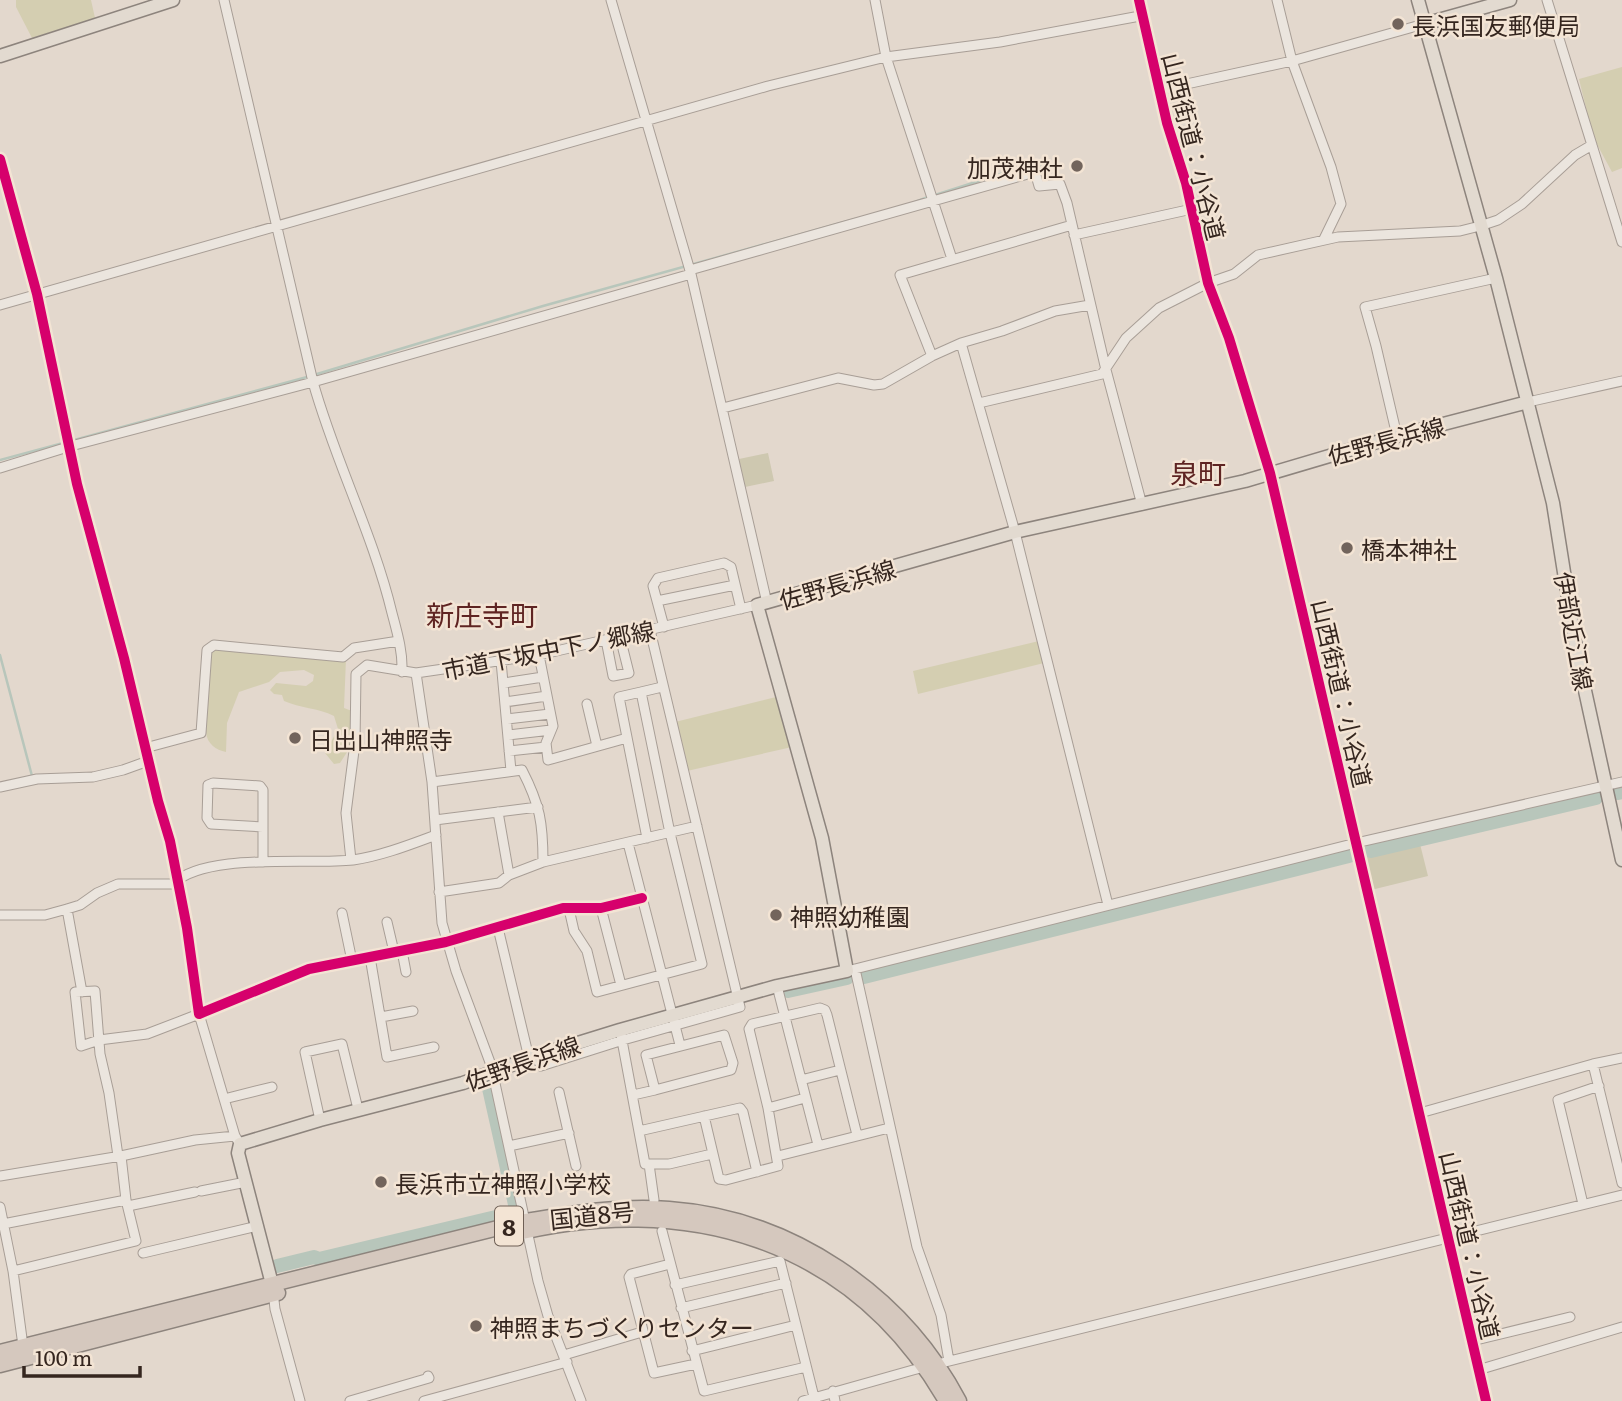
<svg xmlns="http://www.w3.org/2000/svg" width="1622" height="1401" viewBox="0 0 1622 1401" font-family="Literata,'Noto Sans JP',serif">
<rect width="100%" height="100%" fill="#e3d8cd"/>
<path fill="#d4ceb1" d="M16,0H91L95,18L32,38L16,7Z
M1622,67V168L1612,172L1593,137L1579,79Z
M1039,641L1044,663L918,694L913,671Z
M214,647L346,659L344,708L352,711L351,746L340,763L334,764L325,753L338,729L334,716C318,708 300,708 284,701L282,695L274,694L270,690L276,683L306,686L313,681L314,675L304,670L280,672L269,682L239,692L227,723L226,752C216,750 207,744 206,732L209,652Z
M776,697L792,747L687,771L675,722Z"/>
<path fill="#cec8b0" d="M768,453L774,481L745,487L739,459Z
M1420,844L1428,876L1371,890L1363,858Z"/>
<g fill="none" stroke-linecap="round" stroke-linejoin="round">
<path stroke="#b8c6bb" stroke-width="2.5" d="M935,195L1007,172L1046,163
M915,202L928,197
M0,460L307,377L543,306L855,219
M0,655L32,776"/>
<path stroke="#b8c6bb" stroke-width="14" d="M1618,793L1622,792
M1371,851L1596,798
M864,977L1349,856
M788,991L847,978
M277,1266L314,1257L319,1259L513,1213L516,1209L488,1084"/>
<g stroke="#a89e96" stroke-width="11">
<path id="minor" d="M224,0L313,382C335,461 373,534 392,613C397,632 403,652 402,672
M611,0L691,274L767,603
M875,0L886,57L952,259
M1139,0L1167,123L1186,183L1208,283L1229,338L1270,473L1486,1401
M1277,0L1292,61L1331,167L1341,204L1324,239
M1547,0L1622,242
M1159,90L1292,61L1424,24
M0,159L37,294L77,484L124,658L158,801L170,841L187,928L199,1014L309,969L446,942L563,908H601L642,898
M1074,235L1192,209
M690,270L1035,172L1039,186L1060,184L1067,203L1106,370L1142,505
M0,305L768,86L886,57L1000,42L1140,16
M961,343L1015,532L1108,905
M932,356L900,275L1072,225
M1528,402L1622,381
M979,403L1102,374L1126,338L1159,308L1208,283L1234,274L1258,255L1338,237L1460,231L1480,226L1498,220L1522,204L1575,155L1592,145
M723,408L838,378L874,385L883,384L932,356L961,343L1002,331L1055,311L1090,305
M1397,436L1376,346L1365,307L1496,278
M0,468L71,446L313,382L691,274
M657,601L735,585
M664,627L653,586L658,578L724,563L731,567L741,609
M606,640L613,676L629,673L620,637
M539,655L553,726L546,743L548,760L627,738
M501,661L511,771
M504,683L543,677
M641,692L619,697L647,838
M505,702L547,696
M587,704L597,746
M507,719L550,714
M508,735L551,730
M145,748L201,733L207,650L214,645L343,657L354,648L399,641
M509,751L546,747
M432,782L522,770C540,805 543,823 543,862
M0,787L37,779L93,777L123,770L148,761
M498,812L509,875
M435,820L538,807
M263,827L211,824L207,818L208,785L213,783L260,786L263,790V862
M628,843L680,1045
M351,860L346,813L355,743L356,674L367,665L416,673
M439,892L499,883L509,875L543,862L697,826
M601,908L621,985
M67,909L82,992
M569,909L574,931L587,951L597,992L702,964L670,833L641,692L662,687
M342,913L352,961
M0,915H45L67,909L80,905L97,893L118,884H173C205,852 308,865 353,860C381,856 409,845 436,835
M387,922L394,952
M498,928L529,1058
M402,951L406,972
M370,957L387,1057L434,1047
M855,969L917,1247L941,1315L949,1361
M847,971L1356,843L1622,782
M777,986L818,1145
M381,1017L413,1011
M621,1035L645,1164H669L712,1154
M724,1035L733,1063L731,1070L655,1090L646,1055Z
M536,1056L541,1066L623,1040L740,1007L650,630
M1593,1064L1622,1183
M801,1080L840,1070
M559,1092L576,1166
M633,1095L655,1090
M224,1099L272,1087
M768,1108L805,1098
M1420,1113L1593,1064L1622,1058
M704,1116L719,1179L726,1180L778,1166L768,1108L749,1029L752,1024L820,1008L825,1010L827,1015L857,1135
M320,1120L305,1052L342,1044L358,1109
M639,1131L740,1108L743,1112L757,1172
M509,1146L569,1133
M118,1156L109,1093L100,1054L95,991L75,992L81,1046L99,1040L147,1034L199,1014L235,1136L240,1144
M778,1156L889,1128
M649,1164L654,1200
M0,1176L121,1156L195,1140L235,1136
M201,1191L246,1182
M1583,1204L1558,1100L1599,1086
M128,1206L195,1192
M0,1207L13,1271L136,1241L126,1200L121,1156
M3,1224L126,1200
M662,1231L704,1391L806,1367
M143,1253L258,1226
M670,1264L631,1274L629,1277L654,1373L696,1364
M13,1271L23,1346
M675,1285L780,1261L814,1397
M273,1291L275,1309L300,1401
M681,1308L786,1283
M1472,1341L1570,1317
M692,1351L796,1325
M564,1355L642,1332
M1478,1370L1622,1327
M833,1391L835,1401
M350,1401L429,1378L428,1376
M424,1401L567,1362
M581,1401L548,1316L538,1281L491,1065L456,971L442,923L432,782L416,673L539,655L757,605
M803,1401L913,1370L1622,1195"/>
</g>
<g stroke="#8d847d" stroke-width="15">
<path id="major" d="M1418,0L1496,278L1553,503L1577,654L1622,860
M1424,24L1510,0
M0,56L173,0
M272,1284L238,1153L240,1144L320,1120L463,1083L536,1056L620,1030L777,986L847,971L822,838L757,605L1015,532L1245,481L1397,436L1528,402"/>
</g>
<g stroke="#8d847d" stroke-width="17">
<path id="highway" d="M509,1235C685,1191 852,1238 946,1401
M0,1352L526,1221C573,1213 621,1205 669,1209C791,1218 902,1293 959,1401
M0,1365L278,1293"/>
</g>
<use href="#minor" stroke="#ebe5de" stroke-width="9"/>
<use href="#major" stroke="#e2dad0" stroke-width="12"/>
<use href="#highway" stroke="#d5c8be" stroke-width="14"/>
<g stroke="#f3e4d4" stroke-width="15">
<path id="cycleway" d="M1139,0L1167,123L1186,183L1208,283L1229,338L1270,473L1486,1401
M0,159L37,294L77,484L124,658L158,801L170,841L187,928L199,1014L309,969L446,942L563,908H601L642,898"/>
</g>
<use href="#cycleway" stroke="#d6006c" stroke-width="10"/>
</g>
<g fill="#72645c" stroke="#f3e4d4" stroke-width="2.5">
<circle cx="1398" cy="24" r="7"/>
<circle cx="1077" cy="166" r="7"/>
<circle cx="1347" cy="548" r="7"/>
<circle cx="295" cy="738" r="7"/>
<circle cx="776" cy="915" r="7"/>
<circle cx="381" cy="1182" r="7"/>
<circle cx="476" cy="1326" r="7"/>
</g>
<g text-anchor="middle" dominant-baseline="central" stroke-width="5" stroke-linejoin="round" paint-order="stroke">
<rect fill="#f3e4d4" stroke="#6e5f55" stroke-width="2" x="495" y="1206.5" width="28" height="39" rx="5"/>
<g font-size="23" font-weight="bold" fill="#35261f">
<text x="509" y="1226">8</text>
</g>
<g font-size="24" fill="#35261f" stroke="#f3e4d4" text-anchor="start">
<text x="1412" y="24">長浜国友郵便局</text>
<text x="1063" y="166" text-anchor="end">加茂神社</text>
<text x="1361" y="548">橋本神社</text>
<text x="309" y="738">日出山神照寺</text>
<text x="790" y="915">神照幼稚園</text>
<text x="395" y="1182">長浜市立神照小学校</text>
<text x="490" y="1326">神照まちづくりセンター</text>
</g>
<g font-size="24" fill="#35261f" stroke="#f3e4d4">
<text transform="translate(1195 146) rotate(76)">山西街道：小谷道</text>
<text transform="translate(1386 440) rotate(-15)">佐野長浜線</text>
<text transform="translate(837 583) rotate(-16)">佐野長浜線</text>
<text transform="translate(1575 631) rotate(80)">伊部近江線</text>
<text transform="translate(548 649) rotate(-11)">市道下坂中下ノ郷線</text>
<text transform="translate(1343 693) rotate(77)">山西街道：小谷道</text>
<text transform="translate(522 1062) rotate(-19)">佐野長浜線</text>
<text transform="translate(592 1214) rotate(-6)">国道8号</text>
<text transform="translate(1471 1245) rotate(77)">山西街道：小谷道</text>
</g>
<g font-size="28" fill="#5f2422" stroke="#f3e4d4">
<text x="1198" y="472">泉町</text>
<text x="482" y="614">新庄寺町</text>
</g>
</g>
<path d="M24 1366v10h116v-10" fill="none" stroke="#35261f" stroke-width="3.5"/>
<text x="35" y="1366" font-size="21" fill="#35261f" stroke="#f3e4d4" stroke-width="5" paint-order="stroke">100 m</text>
</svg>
